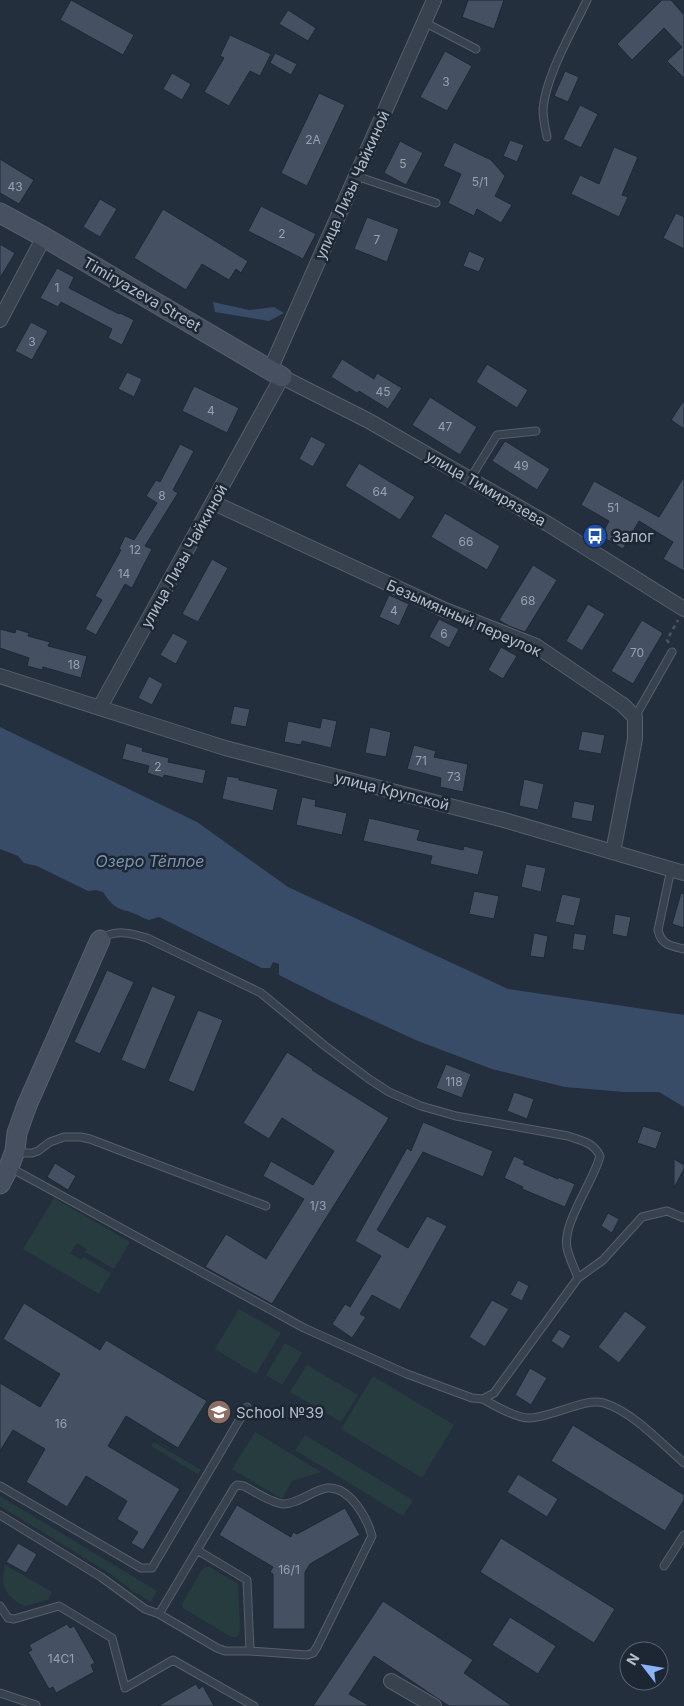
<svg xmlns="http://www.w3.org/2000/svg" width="684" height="1706" viewBox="0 0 684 1706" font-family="Inter,sans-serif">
<rect width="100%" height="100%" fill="#242f3e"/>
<path fill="#263c3f" d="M54,1198L130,1242L114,1269L85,1252L87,1249L77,1243L70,1253L81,1260L83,1257L111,1273L99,1294L23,1249Z
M239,1309L281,1333L256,1374L215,1349Z
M285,1343L302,1353L282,1385L266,1375Z
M307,1365L358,1395L341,1422L290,1392Z
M373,1376L454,1425L422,1478L341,1429Z
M255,1432L321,1472L292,1481L282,1499L232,1469Z
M305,1435L413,1500L403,1516L295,1450Z
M154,1442L201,1470L198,1474L151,1446Z
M0,1496L157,1591L151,1602L134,1592L109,1573L0,1506Z
M5,1565L52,1592L48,1600L25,1606C6,1597 0,1588 5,1565Z
M205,1567H210L238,1584L240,1631L239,1635L236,1637H231L183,1608L182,1604L201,1571Z"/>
<path fill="#394c67" d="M213,302L249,310L274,307L284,313L269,321L215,312Z
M0,727L197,822L288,887L508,989L684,1015V1107L659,1092H624L565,1087L492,1069L418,1041L335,1003L279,975V964L273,962L270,968H262L159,917L149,920C145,919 142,917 138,915C119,907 116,912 103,892L96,890L88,891L37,866L24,863L18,856L0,849Z"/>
<path fill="#455162" stroke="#1f2835" d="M71,0L134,35L123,55L60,20Z
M468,0H504L494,29L462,17Z
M662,0H671L684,15V78L667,61L682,47L664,28L632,60L617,44Z
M288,10L316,28L308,41L279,24Z
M230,35L271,54L260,76L250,71L229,106L204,92L224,58L220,56Z
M445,51L472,66L447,111L420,97Z
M275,53L297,64L291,75L270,63Z
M565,71L579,77L568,102L554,96Z
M172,73L191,84L182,100L163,89Z
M319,93L345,105L307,186L281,173Z
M580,105L598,114L581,148L563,139Z
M510,140L524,145L517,162L503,156Z
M400,141L423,153L406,185L384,173Z
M454,142L491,160L505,176L495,196L512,205L501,223L477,209L474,216L448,203L461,174L443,166Z
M614,147L638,157L622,195L628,197L619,217L571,194L580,175L599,184Z
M0,159L34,180L19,204L0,193Z
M100,199L117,209L100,237L83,227Z
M261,206L316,234L303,259L248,231Z
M163,209L248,261L241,273L236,269L229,280L202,264L186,290L134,258Z
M676,213L684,217V249L663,238Z
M367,217L399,229L387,262L354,249Z
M0,244L15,253L0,278Z
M469,251L485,258L479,272L463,266Z
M57,268L74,277L69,288L119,314L120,313L134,320L122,345L108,338L112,329L61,302L58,307L40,298Z
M31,322L48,331L32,360L15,351Z
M342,359L374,379L377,373L402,388L388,409L359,391L357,393L331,377Z
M487,364L528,390L517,408L476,382Z
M127,372L142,379L134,397L118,389Z
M194,386L239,408L227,433L182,411Z
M430,397L477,427L460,455L412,425Z
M684,400V429L671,420Z
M311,436L326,444L313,467L299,459Z
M505,441L550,469L537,490L492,461Z
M180,444L194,451L173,490L178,493L145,546L152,549L132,588L125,584L96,635L85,629L102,600L95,596L121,550L119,549L125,536L134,540L157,503L146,496L156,480L160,482Z
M359,463L415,497L400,520L345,486Z
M684,477V571L663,559L673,542L639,521L623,549L601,536L609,521L581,505L594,481L659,517Z
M445,513L500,546L487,570L431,537Z
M212,559L228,568L198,622L182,614Z
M533,565L557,580L525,632L509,626L499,620Z
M389,595L409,604L399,626L379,617Z
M588,604L605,614L582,651L566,641Z
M439,619L459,629L449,648L429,637Z
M642,620L663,633L633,684L611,671Z
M0,629L15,633L16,629L29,633L28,636L50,642L48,646L87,656L81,678L43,667L42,670L27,666L29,658L0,648Z
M173,633L188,641L176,664L160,655Z
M501,647L517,656L503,679L488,670Z
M149,676L163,684L152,705L138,698Z
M234,706L250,709L246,727L230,724Z
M322,718L337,721L331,748L302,741L301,745L284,742L288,721L320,728Z
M370,727L391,732L386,757L365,753Z
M582,731L605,735L601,754L578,750Z
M126,743L143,748L142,751L169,758L168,762L206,770L203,784L164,775L163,778L147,773L149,766L122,759Z
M414,745L436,751L434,757L468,764L463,792L440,787L441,778L407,769Z
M227,776L239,778V780L278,789L273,811L222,799Z
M524,779L544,784L538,810L519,806Z
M302,797L316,800L315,806L347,813L342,835L296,825Z
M574,801L595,805L592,822L571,818Z
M369,818L420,830L417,840L463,850L464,846L484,851L478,875L430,864L432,856L363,841Z
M526,864L546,868L541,892L521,887Z
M474,891L499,896L494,919L469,914Z
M681,893L684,894V928L672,924Z
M562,894L581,898L574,926L555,922Z
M615,914L631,917L627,937L612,934Z
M534,933L548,936L544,958L530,956Z
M574,933L587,935L584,951L572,949Z
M107,970L134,982L100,1054L74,1042Z
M152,986L176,996L145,1070L121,1060Z
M198,1010L223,1020L194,1092L168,1081Z
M287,1052L313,1069L312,1070L389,1118L272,1304L205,1267L226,1234L266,1259L304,1199L263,1176L271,1161L313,1185L334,1151L282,1118L269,1139L243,1123Z
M446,1064L471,1074L462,1098L436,1088Z
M514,1092L534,1099L527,1119L507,1111Z
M423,1122L493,1151L483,1177L423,1152L377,1230L408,1248L427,1216L447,1226L400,1310L372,1295L360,1314L366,1317L352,1338L332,1324L345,1304L350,1307L381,1256L355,1241L407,1148L411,1151Z
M643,1126L662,1132L656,1149L637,1143Z
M514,1156L525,1161L523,1164L558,1179V1177L575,1184L565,1207L522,1189L523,1187L504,1178Z
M674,1159L684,1165V1169L674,1188Z
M55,1163L76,1176L68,1190L47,1177Z
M608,1213L619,1219L612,1233L601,1226Z
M518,1280L529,1286L522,1301L510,1295Z
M492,1300L509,1309L485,1347L469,1337Z
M24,1303L100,1350L106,1340L207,1401L178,1448L126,1416L108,1446L180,1489L143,1550L131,1543L138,1532L117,1519L127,1501L86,1476L67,1507L26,1482L45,1449L13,1430L0,1451V1383L40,1407L60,1374L3,1339Z
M625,1311L647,1327L619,1363L598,1347Z
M559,1329L571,1336L563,1349L551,1341Z
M530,1368L547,1378L531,1405L515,1395Z
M573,1425L684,1495V1500L665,1531L551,1461Z
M518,1474L558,1499L547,1517L507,1492Z
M237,1505L291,1537L293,1532L297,1534L345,1508L360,1535L310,1564L305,1572V1629H273V1574L270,1572L273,1567L219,1535Z
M501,1538L615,1609L594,1643L480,1572Z
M18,1543L37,1554L26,1573L6,1562Z
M383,1601L473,1660L464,1673L512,1706H449L374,1656L349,1694L370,1706H313Z
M510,1617L556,1646L538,1674L492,1645Z
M67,1624L70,1628L74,1626L95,1663L91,1665L94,1672L56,1693L53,1687L49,1689L28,1652L32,1650L29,1645Z
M196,1684L199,1689L203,1686L214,1706H158Z"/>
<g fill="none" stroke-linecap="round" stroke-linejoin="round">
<g stroke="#565f6c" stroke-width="9">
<path id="lane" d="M424,22L476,49
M547,137C545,127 543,119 543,109C546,75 572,32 587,0
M356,176L436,203
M470,479L497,435L536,431
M635,717L672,652
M671,869L658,930C661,945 671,946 684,949
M101,939C115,929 131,933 147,938L261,993L325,1046L369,1079L389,1092L421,1106L456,1116L568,1136C582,1141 593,1142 600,1156C593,1183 562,1223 567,1248C569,1258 575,1269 578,1278
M15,1153H32L38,1151L50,1142L64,1137H81L90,1139L266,1206
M9,1167L304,1328L407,1374L472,1398L483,1399L494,1393L578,1278L603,1260L642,1217L667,1211L684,1218
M483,1399C495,1406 516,1418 529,1418C551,1418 585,1397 604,1403C633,1412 661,1443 684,1463
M0,1486L141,1568H152L247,1407
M0,1515L101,1577L145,1609L159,1614L217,1648L225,1651H250L247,1580L197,1550
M664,1566L684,1535
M0,1606L8,1618L14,1619L59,1606L112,1638L125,1688L173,1660L254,1706
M159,1614L234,1488L237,1485L244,1486C253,1491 272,1503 283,1504C298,1504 313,1490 327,1488C350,1486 367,1518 372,1536L317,1647L313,1653L307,1655L250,1651
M0,1693L36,1705"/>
</g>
<g stroke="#565f6c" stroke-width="16">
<path id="street" d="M0,320L44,237
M270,370L434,0
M214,503L445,610L536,646L623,705L635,717V739L613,852
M0,676L225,748L504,820L684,873
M100,707L282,377L369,421L548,524L684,609
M391,1681L434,1706"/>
</g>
<g stroke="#565f6c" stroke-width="21">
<path id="secondary" d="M0,213L44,237L282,377
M0,1184L9,1167L15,1151L17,1133L27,1105L100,940"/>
</g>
<path stroke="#44595c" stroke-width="2.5" stroke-dasharray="4 4" stroke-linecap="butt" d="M669,643L667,640L678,620"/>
<use href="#lane" stroke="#38414e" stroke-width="7"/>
<use href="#street" stroke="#38414e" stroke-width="14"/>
<use href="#secondary" stroke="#465061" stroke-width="19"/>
</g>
<defs>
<g id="bus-disc" transform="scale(1.25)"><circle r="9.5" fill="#1a4fb4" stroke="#1d2633"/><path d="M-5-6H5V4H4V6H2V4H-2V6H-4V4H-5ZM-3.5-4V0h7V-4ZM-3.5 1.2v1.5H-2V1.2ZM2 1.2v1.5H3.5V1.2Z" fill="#fff"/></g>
<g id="school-disc" transform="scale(1.25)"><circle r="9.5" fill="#8d6e63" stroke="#1d2633"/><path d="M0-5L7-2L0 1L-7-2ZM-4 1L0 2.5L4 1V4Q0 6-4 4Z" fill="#fff"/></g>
</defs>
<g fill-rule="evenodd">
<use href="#bus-disc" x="595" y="536"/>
<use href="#school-disc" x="219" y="1412"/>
</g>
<g text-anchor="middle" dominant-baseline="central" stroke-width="5" stroke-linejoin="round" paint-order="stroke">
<g font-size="12" fill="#98a1af">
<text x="446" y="81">3</text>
<text x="313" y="139">2А</text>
<text x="403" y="163">5</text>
<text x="480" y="181">5/1</text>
<text x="15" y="186">43</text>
<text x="282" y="233">2</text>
<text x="377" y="239">7</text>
<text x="57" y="287">1</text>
<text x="32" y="341">3</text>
<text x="383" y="391">45</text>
<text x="211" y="410">4</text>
<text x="445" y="426">47</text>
<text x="521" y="465">49</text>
<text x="380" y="491">64</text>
<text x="162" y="495">8</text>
<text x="613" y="507">51</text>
<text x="466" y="541">66</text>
<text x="135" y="549">12</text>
<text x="124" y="573">14</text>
<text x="528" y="600">68</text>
<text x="394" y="610">4</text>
<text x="444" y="633">6</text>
<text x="637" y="652">70</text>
<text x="74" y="664">18</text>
<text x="421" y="760">71</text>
<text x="158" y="766">2</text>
<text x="454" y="776">73</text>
<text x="454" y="1081">118</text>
<text x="318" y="1205">1/3</text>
<text x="61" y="1423">16</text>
<text x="289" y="1569">16/1</text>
<text x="61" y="1658">14С1</text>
</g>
<g font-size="15" fill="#b4bcc9" stroke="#1d2633">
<text transform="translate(352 185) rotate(-66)">улица Лизы Чайкиной</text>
<text transform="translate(142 294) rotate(30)">Timiryazeva Street</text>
<text transform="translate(486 488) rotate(30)">улица Тимирязева</text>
<text transform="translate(184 556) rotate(-61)">улица Лизы Чайкиной</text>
<text transform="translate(464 618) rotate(24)">Безымянный переулок</text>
<text transform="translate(392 791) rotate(14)">улица Крупской</text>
</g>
<g font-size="15" fill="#b4bcc9" stroke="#1d2633" text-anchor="start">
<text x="612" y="536">Залог</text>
<text x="236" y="1412">School №39</text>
</g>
<g font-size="16" font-style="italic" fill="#7c92b1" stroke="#1d2633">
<text x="150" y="861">Озеро Тёплое</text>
</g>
</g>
<g transform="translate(644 1666) rotate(301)"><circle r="24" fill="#1d2633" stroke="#59626f"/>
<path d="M0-4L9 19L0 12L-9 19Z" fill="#8ab4f8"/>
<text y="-8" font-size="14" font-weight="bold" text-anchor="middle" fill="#b4bcc9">N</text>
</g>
</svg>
